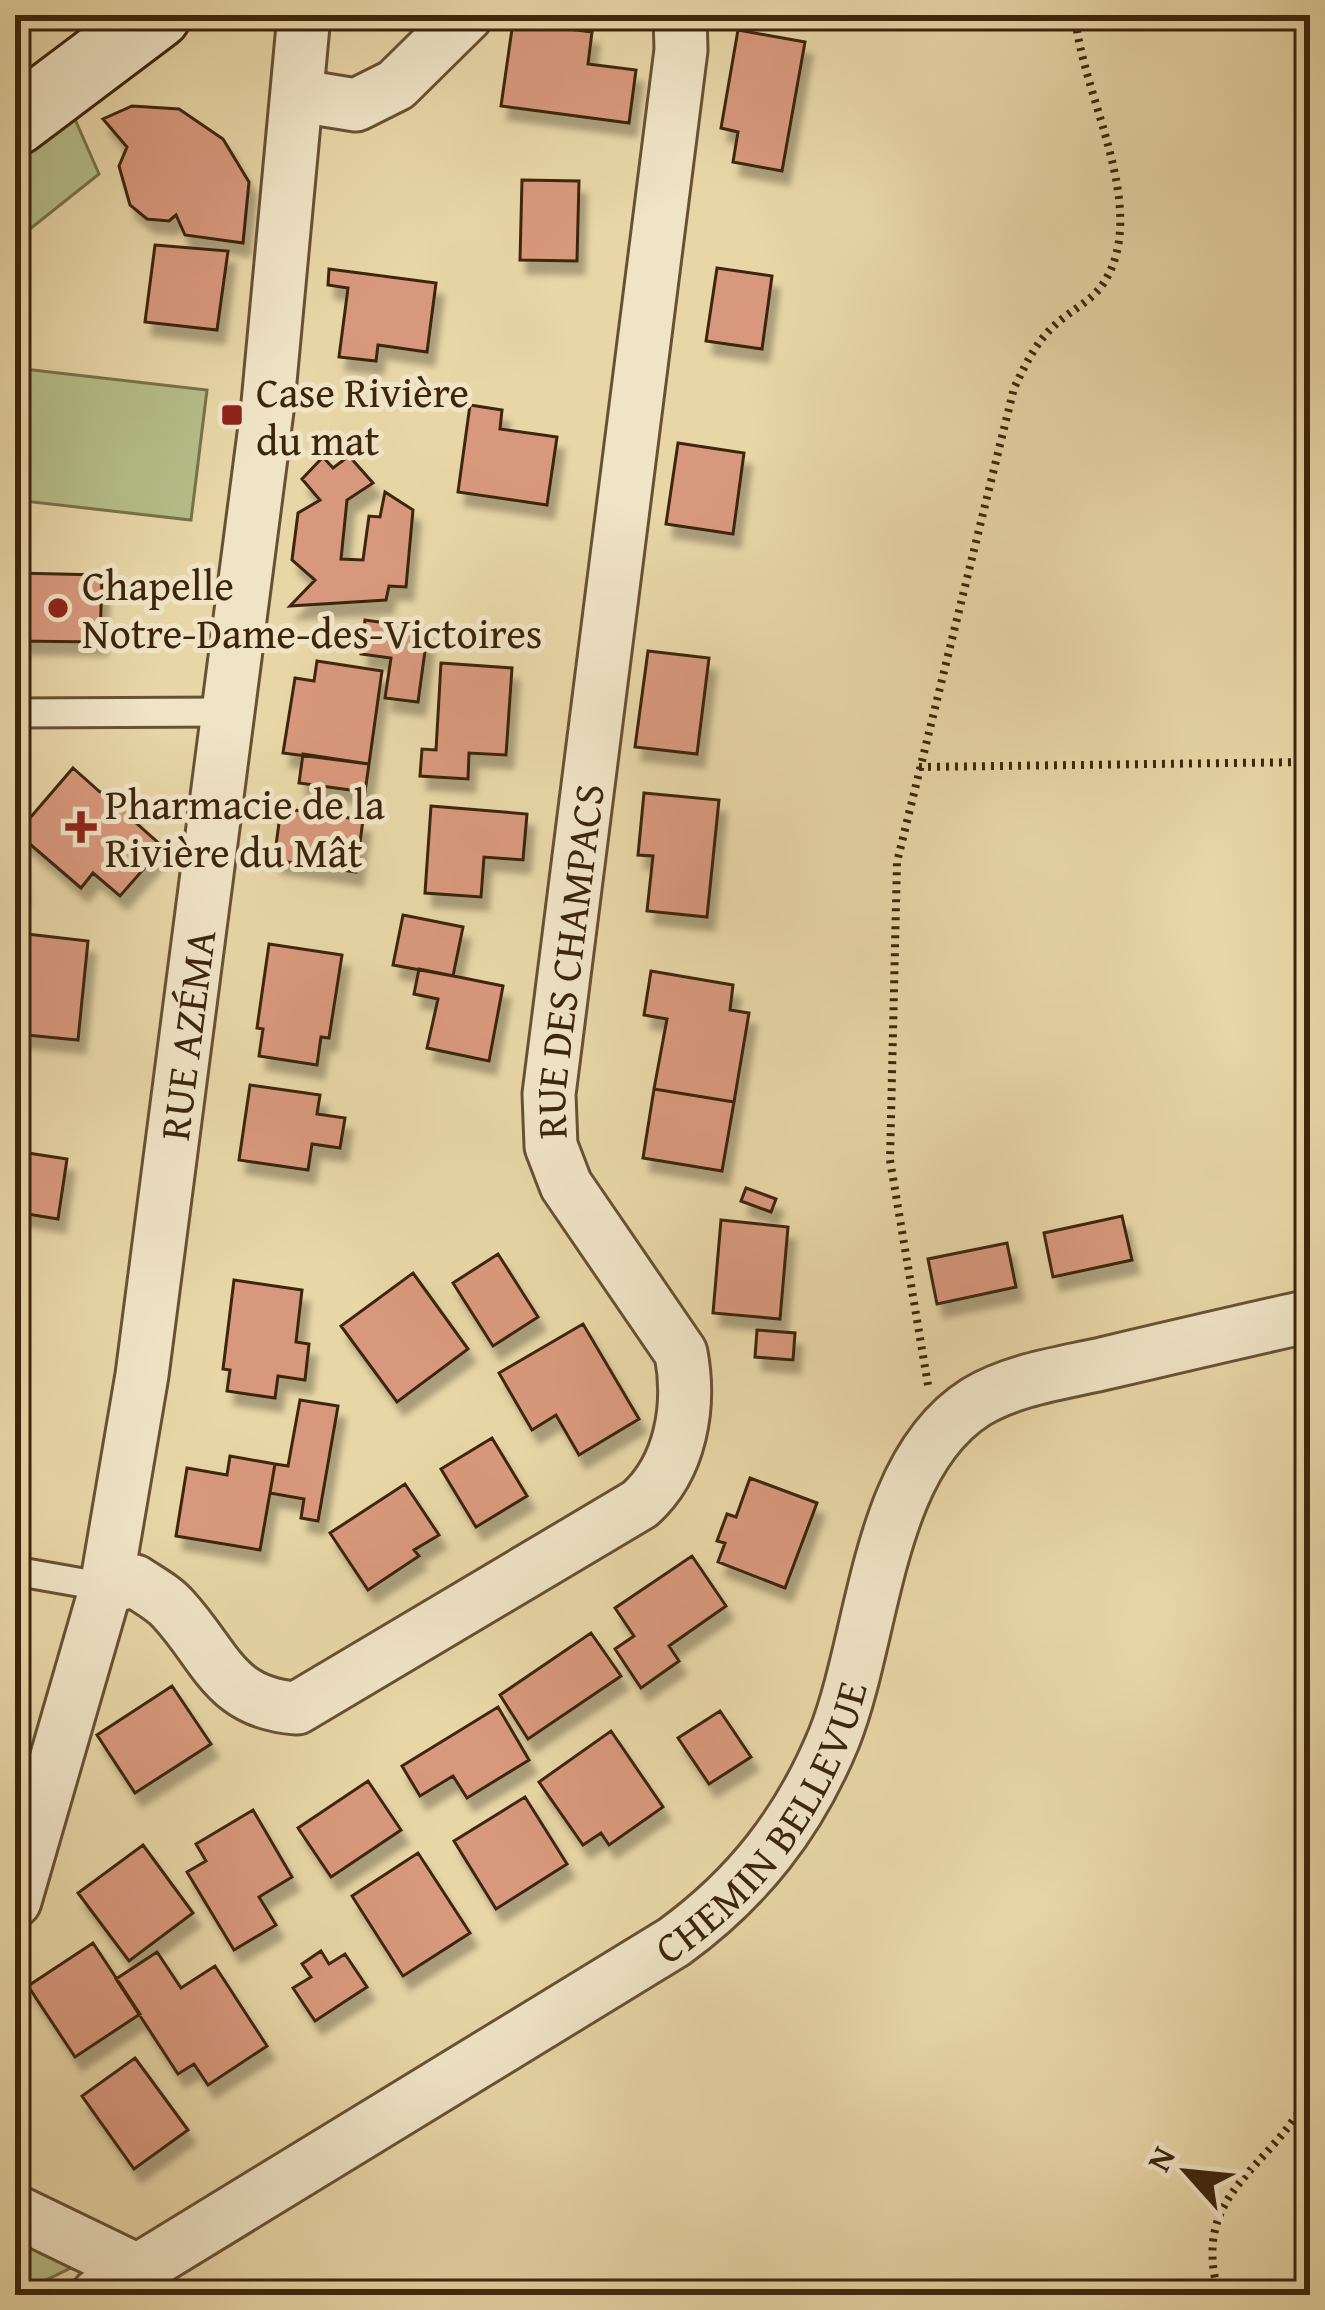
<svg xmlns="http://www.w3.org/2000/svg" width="1325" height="2310" viewBox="0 0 1325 2310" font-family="'Gentium Book Plus',serif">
<defs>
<filter id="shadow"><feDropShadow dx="7" dy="13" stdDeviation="3" flood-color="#0004"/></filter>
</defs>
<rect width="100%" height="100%" fill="#e8d6a7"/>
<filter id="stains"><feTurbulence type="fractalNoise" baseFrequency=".00167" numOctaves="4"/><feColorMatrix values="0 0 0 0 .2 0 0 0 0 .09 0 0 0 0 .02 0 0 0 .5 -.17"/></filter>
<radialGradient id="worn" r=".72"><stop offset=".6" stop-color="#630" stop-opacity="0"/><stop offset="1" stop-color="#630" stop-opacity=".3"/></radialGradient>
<path fill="#b5be88" stroke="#79724a" stroke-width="3" d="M74,117L99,174L15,241V160Z
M24,369L207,390L191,520L15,500Z
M15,2235L77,2265L15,2295Z"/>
<path fill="#d8987d" stroke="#3d250c" stroke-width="3" filter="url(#shadow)" d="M513,22L592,32L588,64L636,70L629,123L501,106Z
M738,30L805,42L782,171L733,162L738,132L721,128Z
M132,106L179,109L223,139L249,182L243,243L185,235L176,215L169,221L147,219L130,205L119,166L127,147L103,119Z
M522,180L579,181L577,261L520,260Z
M155,245L228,251L217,330L145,322Z
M717,268L772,276L762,349L706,341Z
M329,269L436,283L427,352L378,345L376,361L339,357L348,288L328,285Z
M470,405L502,410L500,429L557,437L547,505L458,492Z
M678,443L744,453L733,534L666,524Z
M349,456L373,483L347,500L341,559L363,560L369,516L380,517L385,492L413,510L406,587L389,586L386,600L290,606L315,580L292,560L298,513L320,500L302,479L323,457L333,468Z
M15,573L102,575L100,642L15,641Z
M365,620L428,629L418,702L385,698L391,658L361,654Z
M648,651L709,658L697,754L635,747Z
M317,661L382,671L369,764L283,753L295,678L314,681Z
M441,663L512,668L506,755L469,753L468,779L420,776L422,749L436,750Z
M303,754L369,764L365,792L299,783Z
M73,768L100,792H126L135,822L163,847L120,896L93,873L81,888L17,833Z
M644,793L719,800L707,917L647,911L653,856L638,855Z
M431,806L527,814L523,860L484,857L481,897L425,893Z
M281,808L363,820L356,872L274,860Z
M15,821L21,892L15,893Z
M403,915L463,927L453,976L393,965Z
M27,934L88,941L78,1040L16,1034Z
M269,944L342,955L329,1038L321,1037L317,1065L259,1056L263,1029L257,1028Z
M419,969L503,986L489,1061L427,1048L438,999L414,994Z
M651,971L733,985L730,1010L749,1013L734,1102L654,1089L667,1019L644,1015Z
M250,1085L320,1095L317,1114L345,1118L340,1148L312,1144L308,1170L239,1160Z
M654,1089L734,1102L722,1171L643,1158Z
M15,1151L67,1159L58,1219L15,1212Z
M746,1188L776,1199L771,1212L741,1201Z
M1122,1216L1132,1260L1053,1277L1044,1233Z
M721,1220L788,1227L780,1319L713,1313Z
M1007,1243L1016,1287L937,1304L928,1259Z
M498,1254L538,1317L493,1346L453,1283Z
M413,1273L468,1349L397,1402L341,1326Z
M234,1280L302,1290L296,1342L309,1344L305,1380L278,1376L275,1398L227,1391L230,1370L223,1369Z
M583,1324L639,1419L579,1455L556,1415L532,1430L499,1373Z
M757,1330L795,1333L793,1360L755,1357Z
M300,1400L338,1406L318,1521L301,1518L304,1499L270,1493L275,1464L288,1466Z
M492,1438L527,1496L476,1527L441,1469Z
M230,1456L275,1464L260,1550L176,1536L187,1468L227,1475Z
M750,1478L817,1503L785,1588L718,1562L725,1543L717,1541L727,1514L736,1517Z
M405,1484L439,1535L414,1550L419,1556L368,1590L330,1533Z
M692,1556L726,1606L669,1646L679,1661L641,1688L615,1649L634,1636L615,1608Z
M591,1633L621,1676L528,1739L500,1695Z
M172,1686L211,1744L135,1793L97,1735Z
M498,1707L529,1760L467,1798L453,1776L420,1796L402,1766Z
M720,1711L751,1757L709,1784L678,1738Z
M611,1731L663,1807L609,1845L601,1833L583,1845L539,1782Z
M368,1781L401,1830L331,1877L298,1828Z
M525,1797L567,1864L496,1909L454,1841Z
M253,1810L292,1877L259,1897L276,1925L234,1950L187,1872L206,1861L196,1844Z
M143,1845L193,1913L129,1961L78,1893Z
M418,1853L470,1933L403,1976L352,1896Z
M93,1943L140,2014L75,2057L28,1986Z
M321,1951L329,1964L345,1954L367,1987L315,2021L293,1988L311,1977L302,1964Z
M157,1952L181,1988L215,1966L267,2046L208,2085L194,2064L178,2074L116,1979Z
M135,2058L188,2130L134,2169L82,2096Z"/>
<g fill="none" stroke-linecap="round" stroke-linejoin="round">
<g stroke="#685133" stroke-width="33">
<path id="service" d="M15,713L228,712
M15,1571L106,1587"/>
</g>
<g stroke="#685133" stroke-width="57">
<g id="minor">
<path d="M300,96L356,105L396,85L467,15"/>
<path id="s1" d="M106,1587L135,1581C148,1590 164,1598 174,1610C217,1657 224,1703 297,1708L640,1504C681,1467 691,1406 681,1353L566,1185L551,1146L549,1094L681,50L680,15"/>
<path id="s2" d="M15,1901L106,1587L142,1375L268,403L304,15"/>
<path d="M15,2211L135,2269"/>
<path id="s3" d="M97,2295L674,1942C748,1888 799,1823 834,1738C875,1635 876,1465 976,1402C1014,1379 1063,1373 1106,1363C1174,1347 1242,1331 1310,1316"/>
</g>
</g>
<g stroke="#3d250c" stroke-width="72">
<path id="secondary" d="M15,122L157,15"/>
</g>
<path stroke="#3d250c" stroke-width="8" stroke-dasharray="3 6" stroke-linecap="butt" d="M919,767L1310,762
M928,1385L890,1160L897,862L1014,388C1025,366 1035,343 1054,326C1069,311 1091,302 1103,284C1152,210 1082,97 1075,15
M1219,2295C1189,2191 1269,2173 1310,2093"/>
<use href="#service" stroke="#f0e4c6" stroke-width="27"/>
<use href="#minor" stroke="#f0e4c6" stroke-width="51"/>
<use href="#secondary" stroke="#f0e4c6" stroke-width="66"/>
</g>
<g fill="#8f2418" stroke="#f0e4c6" stroke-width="4.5">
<rect x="220" y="403" width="24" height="24" rx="6"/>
<circle cx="58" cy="608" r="12"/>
<path d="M75 809h12v12h12v12h-12v12h-12v-12h-12v-12h12z"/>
</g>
<g text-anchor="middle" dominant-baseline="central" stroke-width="10" stroke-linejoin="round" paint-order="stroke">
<g font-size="42" fill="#3d250c" stroke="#f0e4c6" text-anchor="start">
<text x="256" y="391">Case Rivière<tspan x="256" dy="48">du mat</tspan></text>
<text x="82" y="584">Chapelle<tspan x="82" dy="48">Notre-Dame-des-Victoires</tspan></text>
<text x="105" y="803">Pharmacie de la<tspan x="105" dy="48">Rivière du Mât</tspan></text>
</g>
<g font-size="42" fill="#3d250c" stroke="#f0e4c6">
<text stroke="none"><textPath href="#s1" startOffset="1236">RUE DES CHAMPACS</textPath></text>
<text stroke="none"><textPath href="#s2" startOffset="885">RUE AZÉMA</textPath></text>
<text stroke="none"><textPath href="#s3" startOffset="828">CHEMIN BELLEVUE</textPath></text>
</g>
</g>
<rect width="1325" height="2310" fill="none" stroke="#e8d6a7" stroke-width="60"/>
<rect x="18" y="18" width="1289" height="2274" fill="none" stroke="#3d250c" stroke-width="6"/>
<rect x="30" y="30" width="1265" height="2250" fill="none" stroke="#3d250c" stroke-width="3"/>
<g transform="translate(1187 2172) rotate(297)" stroke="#f0e4c6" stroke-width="9" paint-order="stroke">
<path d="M0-9L21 45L0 30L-21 45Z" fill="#3d250c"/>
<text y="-18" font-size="33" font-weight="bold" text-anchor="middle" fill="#3d250c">N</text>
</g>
<rect width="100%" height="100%" filter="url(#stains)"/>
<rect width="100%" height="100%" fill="url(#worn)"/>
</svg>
